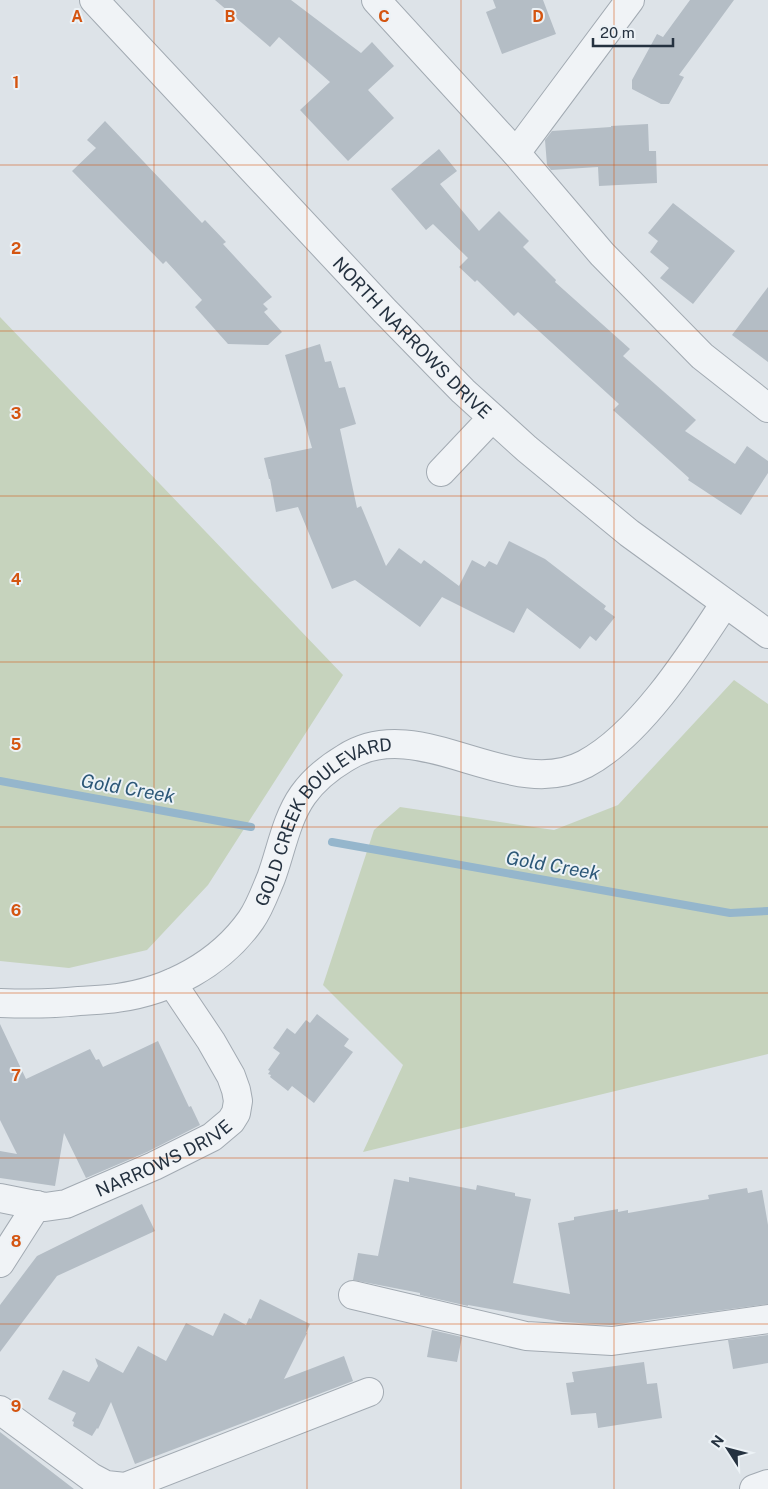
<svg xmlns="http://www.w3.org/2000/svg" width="768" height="1489" viewBox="0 0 768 1489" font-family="'Public Sans',sans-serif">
<rect width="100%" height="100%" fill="#dde3e8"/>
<path fill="#c6d3bd" d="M0,317L343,675L208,885L147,950L69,968L0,961Z
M734,680L768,704V1054L363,1152L403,1065L323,985L374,830L400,807L554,830L618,805Z"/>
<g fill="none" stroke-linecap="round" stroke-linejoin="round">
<path stroke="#95b6cc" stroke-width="8" d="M0,781L251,827
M332,842L730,913L768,911"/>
</g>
<path fill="#b4bdc5" d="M215,0H291L361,53L372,42L394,66L368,90L394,118L348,161L300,110L330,82L279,37L270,47Z
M493,0H543L556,34L502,54L486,12L496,8Z
M690,0H734L679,75L684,77L669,104H661L632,89V80L657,34L663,37Z
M105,121L202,223L205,220L226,242L223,244L272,297L263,304L268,309L264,312L282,332L268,345L228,344L195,307L202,300L166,261L163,264L72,171L96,148L87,140Z
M648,124L649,151H656L657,183L599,186L598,167L551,170L547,165L545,140L552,131L611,127V126Z
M439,149L457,171L440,184L479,231L499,211L529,241L523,247L556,280L555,282L630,349L623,356L696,420L685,431L735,464L747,446L768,461V473L741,515L688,480L689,478L613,410L619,404L518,312L514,316L477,280L475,282L459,267L468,258L433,224L426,230L391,189Z
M673,203L735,251L693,304L660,278L669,268L650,252L658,241L648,233Z
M768,287V362L732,335Z
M320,344L325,362L331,361L339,388L345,387L356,424L340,429L357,508L361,506L386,566L399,548L421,564L424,560L459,586L472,560L485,567L489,561L497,565L509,541L545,559L606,606L604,609L615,617L596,641L590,636L580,649L527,608L514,633L442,597L420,627L355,580L332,589L298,507L276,512L270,479H269L264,458L312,448L285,355Z
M317,1014L349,1039L344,1046L353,1052L314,1103L292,1086L288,1091L270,1077L271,1075L268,1074L270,1071L268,1070L280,1053L273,1048L287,1028L295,1034L306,1020L310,1023Z
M0,1024L26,1079L90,1049L96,1060L99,1059L103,1067L158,1041L189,1107L191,1106L200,1125L147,1152L86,1178L64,1133L55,1186L0,1178V1151L17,1154L0,1120Z
M409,1177L476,1190L477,1185L515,1193V1196L531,1199L513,1283L570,1294L558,1223L574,1220V1217L618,1209V1212L628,1210V1213L691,1202L709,1199L708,1195L747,1188L748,1193L762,1190L768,1225V1304L611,1325L563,1322L468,1305V1306L420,1295V1293L353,1280L358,1253L378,1256L394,1179L409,1182Z
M142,1204L155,1231L57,1276L0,1352V1305L37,1256Z
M260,1299L310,1324L306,1333H307L284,1379L344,1356L353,1381L135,1464L111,1402L98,1429L97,1428L92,1436L73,1426L74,1422L72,1421L76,1413L48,1399L63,1370L89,1382L98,1366L95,1358L123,1373L138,1346L166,1361L186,1323L213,1336L224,1313L246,1325L249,1318L251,1319Z
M432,1330L462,1337L457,1362L427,1357Z
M768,1335V1363L733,1369L728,1340Z
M644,1362L647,1384L657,1383L662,1418L598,1428L596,1413L571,1415L566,1383L574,1382L572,1372Z
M0,1432L74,1489H0Z"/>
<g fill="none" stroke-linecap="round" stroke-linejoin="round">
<g stroke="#a2aab2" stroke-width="30">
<g id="minor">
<path id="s1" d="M94,0L384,310L463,391L527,449L629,533L768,634"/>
<path d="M376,0L516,153L602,254L702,356L768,408"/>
<path d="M516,153L630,0"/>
<path d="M441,472L492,418"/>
<path id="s2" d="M0,1003C27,1004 53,1004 79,1001C92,1000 105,1000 117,998C169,991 220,964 251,920C260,907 265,892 271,878C281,851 286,819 303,795C313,781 330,767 345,758C419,710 510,804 585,764C640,735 691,655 725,603"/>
<path id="s3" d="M0,1198L45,1207L66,1204L154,1166L212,1137L231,1121L236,1113L238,1101L236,1090L231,1076L211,1041L172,983"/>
<path d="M0,1263L37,1205"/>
<path d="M353,1295L526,1336L612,1341L768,1319"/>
<path d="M0,1410L91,1477L106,1485L125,1487L369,1392"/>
<path d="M754,1489L768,1484"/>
</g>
</g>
<use href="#minor" stroke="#f0f3f6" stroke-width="28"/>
</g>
<path fill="none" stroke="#d45511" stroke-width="1" stroke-opacity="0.55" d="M154,0V1489M307,0V1489M461,0V1489M614,0V1489M0,165H768M0,331H768M0,496H768M0,662H768M0,827H768M0,993H768M0,1158H768M0,1324H768"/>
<g text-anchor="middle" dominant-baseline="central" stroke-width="4" stroke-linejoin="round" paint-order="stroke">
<g font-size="18" fill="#253240" stroke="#ecf2f6">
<text stroke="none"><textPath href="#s1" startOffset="464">NORTH NARROWS DRIVE</textPath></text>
<text stroke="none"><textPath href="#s2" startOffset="406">GOLD CREEK BOULEVARD</textPath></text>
<text stroke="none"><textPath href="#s3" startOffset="175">NARROWS DRIVE</textPath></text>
</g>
<g font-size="19" font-style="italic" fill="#2c5777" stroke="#ecf2f6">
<text transform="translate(128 788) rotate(10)">Gold Creek</text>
<text transform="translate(553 865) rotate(10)">Gold Creek</text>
</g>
</g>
<g font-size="16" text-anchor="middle" font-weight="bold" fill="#d45511" stroke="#ecf2f6" stroke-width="4" stroke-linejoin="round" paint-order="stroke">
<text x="77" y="22">A</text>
<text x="230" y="22">B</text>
<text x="384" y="22">C</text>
<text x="538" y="22">D</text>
<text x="16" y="88">1</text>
<text x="16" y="254">2</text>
<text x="16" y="419">3</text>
<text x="16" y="585">4</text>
<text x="16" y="750">5</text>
<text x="16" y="916">6</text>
<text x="16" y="1081">7</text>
<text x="16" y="1247">8</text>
<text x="16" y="1412">9</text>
</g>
<g transform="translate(728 1449) rotate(306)" stroke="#ecf2f6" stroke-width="4" paint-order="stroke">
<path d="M0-4L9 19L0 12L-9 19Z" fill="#253240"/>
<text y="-8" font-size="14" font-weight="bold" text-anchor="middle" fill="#253240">N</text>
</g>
<path d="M593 38v8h80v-8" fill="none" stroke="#253240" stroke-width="2.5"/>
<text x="600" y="38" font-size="15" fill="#253240" stroke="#ecf2f6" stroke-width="4" paint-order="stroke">20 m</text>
</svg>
